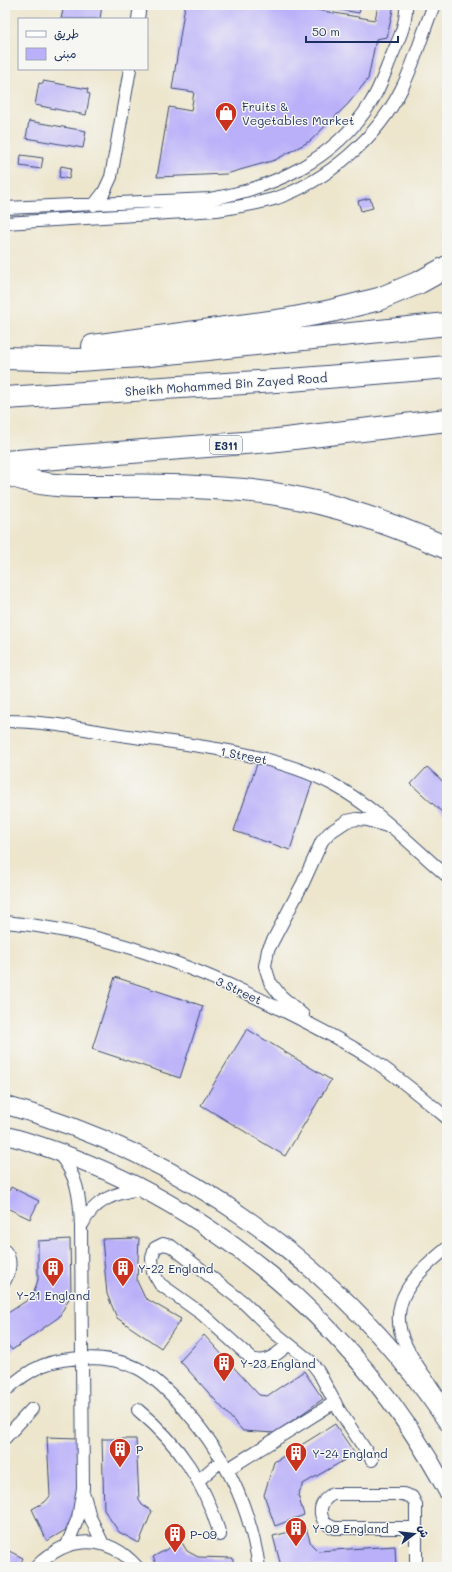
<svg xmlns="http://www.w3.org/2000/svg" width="452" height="1572" viewBox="0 0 452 1572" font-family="Mali,'Playpen Sans Arabic',sans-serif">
<rect width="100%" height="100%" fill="#f6f6f2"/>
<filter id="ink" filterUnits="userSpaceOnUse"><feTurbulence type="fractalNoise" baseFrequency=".025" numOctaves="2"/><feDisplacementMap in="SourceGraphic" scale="8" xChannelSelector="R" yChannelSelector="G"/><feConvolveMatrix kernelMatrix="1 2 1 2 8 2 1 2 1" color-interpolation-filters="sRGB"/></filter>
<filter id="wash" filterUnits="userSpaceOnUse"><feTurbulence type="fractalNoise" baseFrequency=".012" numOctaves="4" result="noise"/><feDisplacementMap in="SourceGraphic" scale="16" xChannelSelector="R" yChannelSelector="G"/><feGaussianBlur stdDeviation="0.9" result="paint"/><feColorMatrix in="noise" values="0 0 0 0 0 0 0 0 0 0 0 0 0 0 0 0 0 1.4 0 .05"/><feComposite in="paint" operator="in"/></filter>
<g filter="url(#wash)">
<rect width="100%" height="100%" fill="#ede6cd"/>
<g id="blocks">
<path fill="#bab0f9" d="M64,5H102L100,19H61Z
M185,5H288L375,20L378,5H394L387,37L376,39L368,79L348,104L310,141L275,160L226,174L157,177L169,107L191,111L194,92L172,89Z
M312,5H361L359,13Z
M43,81L88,89L87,93L90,94L86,115L35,105L39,83L43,84Z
M29,121L86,131L83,148L26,138Z
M21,155L43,158L41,169L20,166Z
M61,166L71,168L69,179L59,177Z
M370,198L373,208L361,211L358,201Z
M258,761L313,780L290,850L234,831Z
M427,767L447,785V809L443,813L411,784Z
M115,977L203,1006L180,1078L92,1049Z
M247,1029L331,1080L285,1156L201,1105Z
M11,1187L39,1201L30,1219L5,1207V1199Z
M139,1238L137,1281L145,1298L181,1319L161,1348L117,1318L107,1294L102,1239Z
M70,1239L71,1295L59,1317L12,1350L5,1342V1315L32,1297L38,1280V1241Z
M204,1335L259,1395L267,1396L304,1371L323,1399L275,1433L243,1431L180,1361Z
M335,1424L355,1454L303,1484L298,1495L304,1515L275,1526L264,1495L274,1462Z
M47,1437L77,1438L79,1511L67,1529L47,1541L32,1509L45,1502L50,1496Z
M102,1439H136L139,1499L142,1505L152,1511L139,1543L119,1532L104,1510Z
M306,1528L311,1544L318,1551L395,1546L396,1567L281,1566L273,1536Z
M181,1541L187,1551L198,1557L233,1558V1567H158L153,1557Z
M5,1549L23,1558L19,1567H5Z"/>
</g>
</g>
<g filter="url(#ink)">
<use href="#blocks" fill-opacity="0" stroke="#3a4a6f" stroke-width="1"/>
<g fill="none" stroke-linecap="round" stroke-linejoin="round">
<g stroke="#3a4a6f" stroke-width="14">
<path id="street" d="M138,19L140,5
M94,205L104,192L111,177L130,69
M5,208L210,199C273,188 334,160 370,104C379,90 384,75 390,60C397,43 407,24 406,5
M5,223L217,210C237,207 257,204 277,198C328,180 377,138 401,90C415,63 422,33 434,5
M5,721C46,721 88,730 128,736C198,746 271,752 334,785C376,808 411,845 447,876
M5,922C101,931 192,965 278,1008C310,1024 343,1040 373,1060C399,1078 423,1098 447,1118
M303,1015L280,995L270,982L265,966L268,950L303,883L322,841L329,833L347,821L357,819L368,820L387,826
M58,1153C78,1175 80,1198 81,1226L83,1488L78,1518L67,1545
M82,1225C94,1200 114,1193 140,1189
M5,1251C12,1259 10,1271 5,1280
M289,1344C278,1353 267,1365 252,1359L202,1314L160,1284L153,1272L152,1258L155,1248L163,1244L171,1246L243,1302L275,1333L310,1361L318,1371L339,1410L372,1460
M5,1391C31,1367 52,1358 87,1358C104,1358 121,1360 137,1368C153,1376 167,1390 179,1403C223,1451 249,1502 259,1567
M444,1406C433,1385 416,1367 406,1346C384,1302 416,1274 447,1248
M138,1410C180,1445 205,1483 220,1535
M5,1438L32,1409
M228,1469L335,1402
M199,1480L222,1460
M84,1495L90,1517L103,1544
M416,1528H335C317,1523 316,1502 333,1494H403L412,1497L416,1505V1567
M36,1567C67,1535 107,1533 137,1567"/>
</g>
<g stroke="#3a4a6f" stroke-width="19">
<path id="secondary" d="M5,1105C184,1154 343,1268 447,1422
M5,1135C193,1186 356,1320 447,1491"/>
</g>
<g stroke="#3a4a6f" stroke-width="24">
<path id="highway" d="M93,346L284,320L331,311L379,299L420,282L447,267
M5,358L78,360L140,356L447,324
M5,398L291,380L447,367
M5,462L269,441L447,420
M5,473C42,488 72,486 112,486C151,485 190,486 229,489C305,493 378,518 447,548"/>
</g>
<use href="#street" stroke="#fff" stroke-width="12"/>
<use href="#secondary" stroke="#fff" stroke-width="17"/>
<use href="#highway" stroke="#fff" stroke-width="22"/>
</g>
</g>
<defs>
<g id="shop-pin" transform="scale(1.15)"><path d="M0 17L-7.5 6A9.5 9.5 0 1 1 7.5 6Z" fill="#c8321e" stroke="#f6f6f2"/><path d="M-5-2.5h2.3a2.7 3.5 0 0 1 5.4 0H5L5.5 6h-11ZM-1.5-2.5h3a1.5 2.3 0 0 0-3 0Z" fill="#fff"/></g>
<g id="building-pin" transform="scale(1.15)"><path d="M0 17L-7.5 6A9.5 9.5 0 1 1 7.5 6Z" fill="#c8321e" stroke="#f6f6f2"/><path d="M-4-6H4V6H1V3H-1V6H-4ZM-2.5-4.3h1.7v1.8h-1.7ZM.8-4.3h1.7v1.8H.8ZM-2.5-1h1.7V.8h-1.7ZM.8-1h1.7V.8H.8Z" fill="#fff"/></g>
</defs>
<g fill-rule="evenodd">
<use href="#shop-pin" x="226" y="113"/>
<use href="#building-pin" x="53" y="1268"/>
<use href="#building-pin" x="123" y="1268"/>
<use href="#building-pin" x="224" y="1363"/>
<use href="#building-pin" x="120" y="1449"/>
<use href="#building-pin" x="296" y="1453"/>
<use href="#building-pin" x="296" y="1528"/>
<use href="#building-pin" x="175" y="1534"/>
</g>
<g text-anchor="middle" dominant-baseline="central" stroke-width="3" stroke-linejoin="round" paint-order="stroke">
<rect fill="#f6f6f2" stroke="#5d6b8a" stroke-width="1" x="210" y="436" width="32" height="18" rx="3"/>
<g font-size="11" font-weight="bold" fill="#1b2f5e">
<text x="226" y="445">E311</text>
</g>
<g font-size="12" fill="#1b2f5e" stroke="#f6f6f2" text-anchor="start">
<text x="242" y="106">Fruits &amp;<tspan x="242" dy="14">Vegetables Market</tspan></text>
<text x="138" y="1268">Y-22 England</text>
<text x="53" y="1295" text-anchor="middle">Y-21 England</text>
<text x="240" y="1363">Y-23 England</text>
<text x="136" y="1449">P</text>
<text x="312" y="1453">Y-24 England</text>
<text x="312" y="1528">Y-09 England</text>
<text x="190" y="1534">P-09</text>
</g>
<g font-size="12" fill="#1b2f5e" stroke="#f6f6f2">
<text transform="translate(226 384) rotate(-4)">Sheikh Mohammed Bin Zayed Road</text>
<text transform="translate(244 755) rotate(11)">1 Street</text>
<text transform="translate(239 990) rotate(25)">3 Street</text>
</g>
</g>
<rect width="452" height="1572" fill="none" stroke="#f6f6f2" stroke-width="20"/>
<rect x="18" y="18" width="130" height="52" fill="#f6f6f2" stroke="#9ea6b7"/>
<rect x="26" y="31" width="20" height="6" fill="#ffffff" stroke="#9ea6b7"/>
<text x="54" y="38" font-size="12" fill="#1b2f5e">طريق</text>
<rect x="26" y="48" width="20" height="12" fill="#bab0f9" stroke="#9ea6b7"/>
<text x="54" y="58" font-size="12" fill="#1b2f5e">مبنى</text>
<g transform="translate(414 1534) rotate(75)" stroke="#f6f6f2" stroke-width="3" paint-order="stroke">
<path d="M0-3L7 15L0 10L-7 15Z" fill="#1b2f5e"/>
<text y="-6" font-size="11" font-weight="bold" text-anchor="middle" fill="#1b2f5e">ش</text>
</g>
<path d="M306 36v6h92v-6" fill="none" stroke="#1b2f5e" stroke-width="2"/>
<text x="312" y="36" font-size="12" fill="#1b2f5e" stroke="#f6f6f2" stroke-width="3" paint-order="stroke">50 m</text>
</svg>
